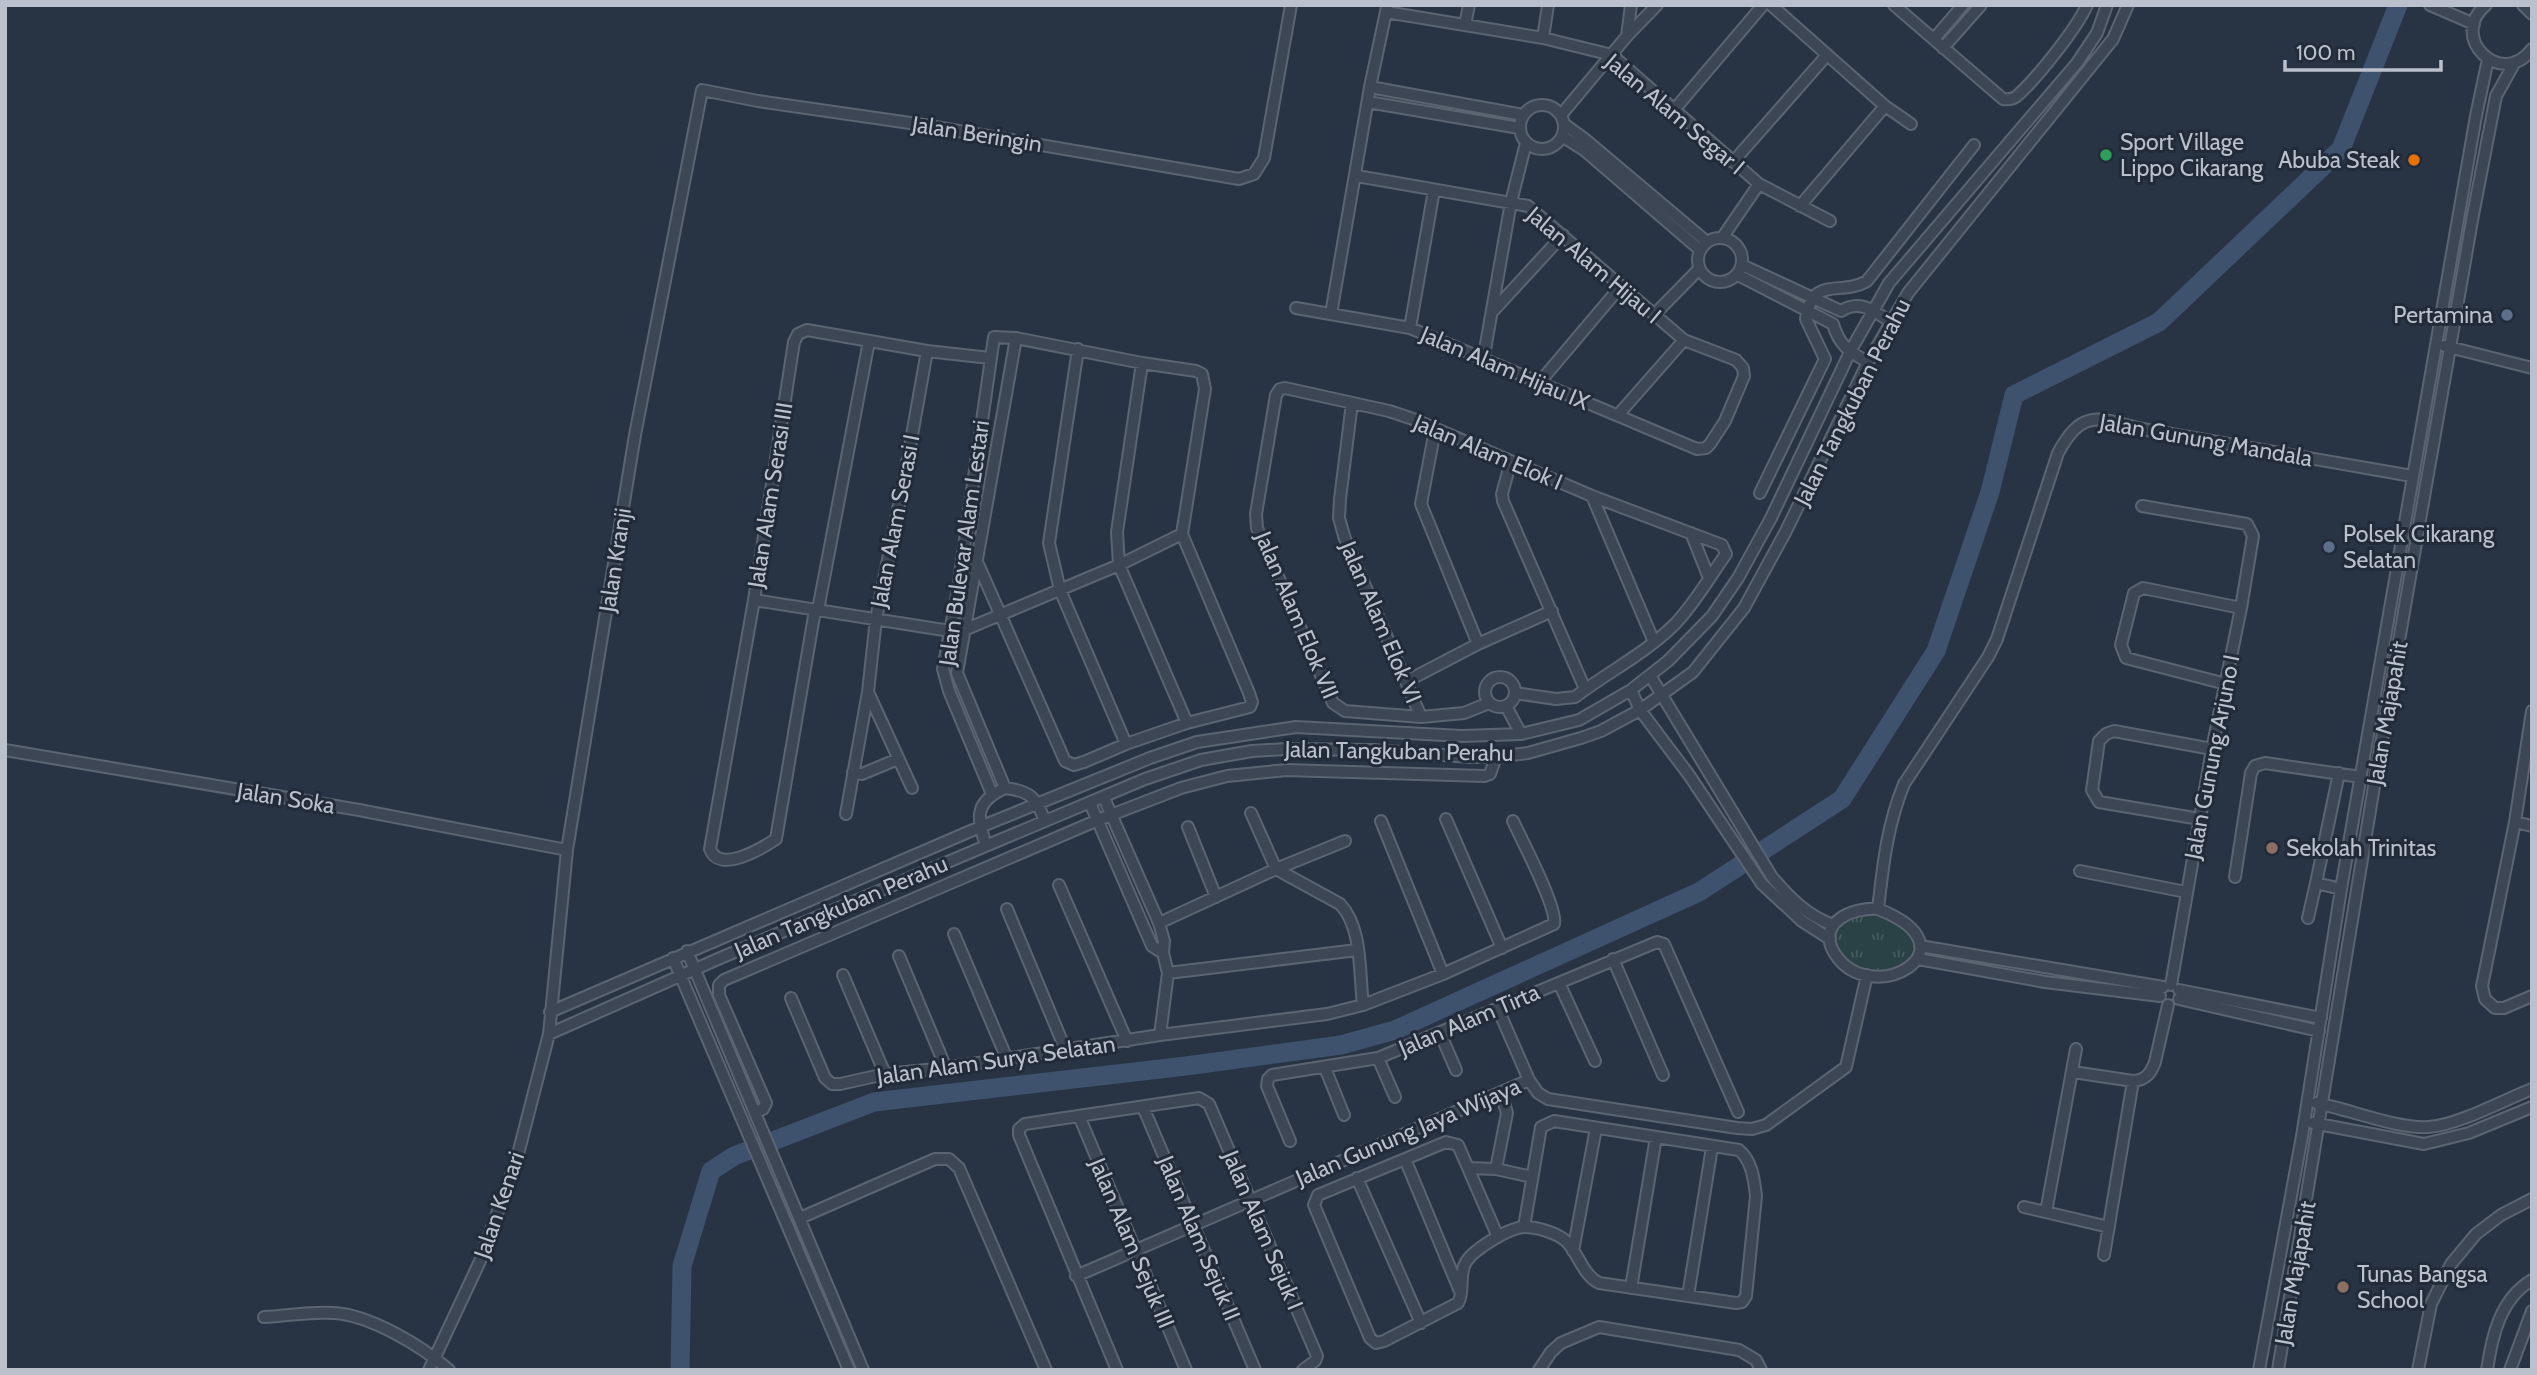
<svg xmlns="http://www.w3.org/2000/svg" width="2537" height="1375" viewBox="0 0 2537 1375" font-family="Cabin,sans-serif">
<defs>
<pattern id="park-tufts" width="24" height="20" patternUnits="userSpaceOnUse" patternTransform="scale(1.75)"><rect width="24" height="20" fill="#2a4245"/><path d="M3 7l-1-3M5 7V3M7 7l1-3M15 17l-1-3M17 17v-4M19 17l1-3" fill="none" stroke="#475c5f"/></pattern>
</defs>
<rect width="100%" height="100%" fill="#283444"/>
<path fill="url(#park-tufts)" d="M1854,912C1886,912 1913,918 1918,954C1881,983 1874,979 1836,954L1833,925Z"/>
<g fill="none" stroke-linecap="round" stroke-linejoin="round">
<path stroke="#3e516d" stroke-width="19" d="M680,1370L682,1266L711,1171L734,1156L874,1102L1186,1066L1341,1045L1395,1030L1699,892L1842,799L1936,651L1990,492L2014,395L2159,322L2341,149L2398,5"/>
<g stroke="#5b6471" stroke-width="14">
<path id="minor" d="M1771,5L1885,106L1911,124
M1894,5L2003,99C2009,100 2014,99 2018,95C2037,78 2077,28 2087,5
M2430,5L2474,24
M2486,5C2447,37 2502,90 2532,49
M2523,5L2532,14
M1386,12L1543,38L1612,55L1759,184L1830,221
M1465,25L1469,5
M1627,36L1631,5
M1543,38L1548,5
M1934,39L1963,5
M1943,48L1981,5
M1370,87L1523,115
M1368,102L1519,128
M1520 127a22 22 0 1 1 44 0a22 22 0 1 1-44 0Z
M1674,110L1763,5
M1561,115L1627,36L1657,5
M1564,124L1586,140L1707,242
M1562,136L1584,150L1700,250
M1733,162L1827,55
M1800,206L1885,106
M1698 260a22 22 0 1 1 44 0a22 22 0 1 1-44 0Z
M1722,238L1759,184
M1742,265L1841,311C1860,299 1874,311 1891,322
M1738,275L1833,324C1839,345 1849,352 1868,362
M1296,308L1410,328L1697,449L1706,448L1710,444L1725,421L1744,376L1743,368L1736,360L1684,340L1528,206L1357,176
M1494,310L1563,235
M1331,314L1370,87L1387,7
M1655,314L1699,269
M1410,328L1434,190
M2445,346L2532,368
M1078,349L1049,543L1060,590L1126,744
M1483,361L1511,202L1526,143
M1142,363L1117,532L1119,565L1187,723
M1539,383L1621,286
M1352,403L1340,499L1339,518L1345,539L1421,717
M1618,415L1684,340
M1435,430L1421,504L1478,644
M1511,461L1502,494L1503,501L1585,689
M1760,493L1825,359L1806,319C1812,274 1841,297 1867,281L1974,145
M1592,496L1654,642
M2142,506L2247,524L2253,536L2241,608L2212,749L2171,985
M1691,533L1709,578
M978,564L1065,761L1074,765L1084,762L1126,744L1187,723L1250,707L1252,702L1249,693L1182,534L1205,389L1202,374L1196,371L1142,363L1016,338L994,337L958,589L943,669L949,691L992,794
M754,600L950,631L964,630L1119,565L1182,534
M815,610L776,839C761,849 719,874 710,849L754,600L794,342L798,334L807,330L927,351L990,358
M818,610L869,341
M1485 692a15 15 0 1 1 30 0a15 15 0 1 1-30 0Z
M1651,677L1772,877C1790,898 1806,915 1833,925
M1407,681L1478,644L1552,611
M2226,684L2126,658L2121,645L2134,593L2143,588L2241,608
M1631,690L1640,710L1689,775L1762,884L1802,921L1830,939
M868,692L912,788
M1489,703L1464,713L1421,717L1345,711L1333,703L1257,528L1256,514L1276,395L1280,389L1285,388L1389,411L1413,419L1592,496L1722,545L1726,554C1709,578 1695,603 1675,624C1646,653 1608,672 1575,697L1556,699L1515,693
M1506,706L1521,734
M2532,711L2515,822L2482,986L2485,999L2495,1008H2504L2532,996
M5,750L359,810L567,850
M853,772L862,774L898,759
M1005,788L957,673L1016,338
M1104,798L1159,923L1164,941L1163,953L1168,973L1160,1035
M1090,803L1152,946L1163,953
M1251,813L1276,869L1340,904C1363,928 1359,974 1363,1005
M846,814L868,692L876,619L904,480L927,351
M1446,819L1502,948
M2200,819L2099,802L2092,790L2099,741L2106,734L2114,731L2212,749
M1381,821L1443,974
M2515,822L2532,826
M1188,827L1216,897
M986,846C977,817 974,802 1005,788C1031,791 1036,798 1045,821
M2080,871L2186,892
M2235,877L2251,773L2255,766L2265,763L2361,777
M2316,883L2339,773
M1059,885L1127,1041
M1007,909L1066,1051
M1878,909C1883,866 1887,825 1904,784L1988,657L1997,639L2058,453C2081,411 2096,416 2137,428L2412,476
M1878,909C1980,949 1871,1010 1835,954C1815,923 1852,907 1878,909Z
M2308,918L2316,883L2341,889
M1159,923L1276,869L1345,841
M954,934L1007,1059
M1920,946L2163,987
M687,951L863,1370
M899,956L946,1068
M673,958L849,1370
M1613,959L1663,1075
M1918,959L2045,982L2160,996
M1168,973L1357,950
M843,975L885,1074
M1559,983L1595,1061
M2179,990L2321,1018
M791,998L825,1078L832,1084H840L885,1074L946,1068L1160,1035L1327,1014L1363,1005L1443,974L1554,924C1558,908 1521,839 1513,821
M2179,999L2319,1031
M1498,1009L1529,1080
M550,1012L980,827L1150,758L1197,742L1296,727L1462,736L1521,734L1579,720L1631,690L1668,661L1712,616L1738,578L1771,518L1851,350L1889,283L2077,63L2097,33L2107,5
M1440,1033L1456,1070
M549,1034L718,959L988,845L1145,779L1201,760L1252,751L1287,749L1374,750L1470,757H1496L1528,753L1581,738L1601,731L1640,710L1693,672L1744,608L1786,531L1868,362L1908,293L2113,39L2128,5
M1378,1058L1395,1097
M1325,1068L1344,1115
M2073,1072L2133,1081C2146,1080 2151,1073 2155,1062L2168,1005
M2316,1103C2349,1109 2396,1129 2429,1127C2458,1125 2504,1100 2532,1089
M1143,1107L1255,1370
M755,1112L763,1109L766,1103L719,995V985L724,980L1098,820L1181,788L1227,776L1286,770L1484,776L1490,774L1496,757
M1079,1116L1186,1370
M2313,1123L2424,1144L2469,1133L2532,1107
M1290,1141L1267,1086L1268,1079L1272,1075L1378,1058L1657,942L1664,944L1738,1112
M1405,1159L1459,1289
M1468,1168L1496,1169L1532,1177
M1496,1169L1507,1113L1501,1093
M1357,1178L1421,1323
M2024,1207L2109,1227
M2046,1212L2076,1049
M800,1218L935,1159H949L959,1168L1046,1370
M1498,1237L1458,1145L1446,1142L1318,1195L1314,1205L1370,1338L1376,1343L1384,1341L1458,1303C1465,1291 1458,1275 1466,1262C1474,1249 1510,1227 1525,1227C1537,1227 1557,1233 1566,1241C1579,1254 1582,1274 1599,1283L1736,1303L1742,1302L1746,1296L1756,1196C1754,1179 1752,1161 1739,1150L1554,1121L1541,1127L1524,1227
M1573,1251L1596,1128
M2104,1255L2133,1081
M1076,1276L1529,1080L1538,1093L1548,1099L1737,1128L1752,1129L1766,1125L1846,1067L1867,975
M1631,1288L1656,1137
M1688,1296L1712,1147
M264,1317C287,1316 312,1311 334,1313C370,1315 422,1346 449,1370
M429,1370L480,1261L517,1158L549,1034L567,850L635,435L702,90L758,101L924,125L1239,179L1254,174L1264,158L1291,5
M1117,1370L1019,1135V1129L1025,1124L1199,1098L1209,1104L1317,1356L1315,1361L1303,1370
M1539,1370L1551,1352L1561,1343L1599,1327L1739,1350L1756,1360L1761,1370
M2259,1370L2302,1136L2341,889L2476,116L2488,59
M2278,1370L2380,750L2473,215L2496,96L2515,62
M2418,1370L2431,1304L2451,1264L2476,1234L2501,1215L2532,1199
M2487,1370C2492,1336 2500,1299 2532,1280
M2510,1370L2532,1311"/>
</g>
<use href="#minor" stroke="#3c4654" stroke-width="10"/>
</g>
<circle fill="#2e9e5b" stroke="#212b39" stroke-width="2.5" cx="2106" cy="155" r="7"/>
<circle fill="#e8710a" stroke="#212b39" stroke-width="2.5" cx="2414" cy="160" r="7"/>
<g fill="#5c6f8a" stroke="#212b39" stroke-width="2.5">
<circle cx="2507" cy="315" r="7"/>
<circle cx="2329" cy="547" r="7"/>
</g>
<g fill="#8d6e63" stroke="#212b39" stroke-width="2.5">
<circle cx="2272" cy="848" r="7"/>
<circle cx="2343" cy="1287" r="7"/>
</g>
<g text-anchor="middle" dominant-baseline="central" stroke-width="6" stroke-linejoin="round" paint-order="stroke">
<g font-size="23" fill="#bac1cd" stroke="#212b39">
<text transform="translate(1675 114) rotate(40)">Jalan Alam Segar I</text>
<text transform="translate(977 134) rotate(9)">Jalan Beringin</text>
<text transform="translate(1594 265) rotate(40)">Jalan Alam Hijau I</text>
<text transform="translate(1505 368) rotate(23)">Jalan Alam Hijau IX</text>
<text transform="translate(1852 402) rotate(-63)">Jalan Tangkuban Perahu</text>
<text transform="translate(2206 440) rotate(10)">Jalan Gunung Mandala</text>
<text transform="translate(1488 452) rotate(23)">Jalan Alam Elok I</text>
<text transform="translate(770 495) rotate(-81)">Jalan Alam Serasi III</text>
<text transform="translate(895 521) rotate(-79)">Jalan Alam Serasi I</text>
<text transform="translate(964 543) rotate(-82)">Jalan Bulevar Alam Lestari</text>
<text transform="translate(615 560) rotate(-81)">Jalan Kranji</text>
<text transform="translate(1297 615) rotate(67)">Jalan Alam Elok VII</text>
<text transform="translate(1381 622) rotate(67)">Jalan Alam Elok VI</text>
<text transform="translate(2387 713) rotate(-80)">Jalan Majapahit</text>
<text transform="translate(1399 751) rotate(1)">Jalan Tangkuban Perahu</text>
<text transform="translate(2212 757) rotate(-79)">Jalan Gunung Arjuno I</text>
<text transform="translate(286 798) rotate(9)">Jalan Soka</text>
<text transform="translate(841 907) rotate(-23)">Jalan Tangkuban Perahu</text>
<text transform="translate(1469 1020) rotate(-23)">Jalan Alam Tirta</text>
<text transform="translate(996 1060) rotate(-8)">Jalan Alam Surya Selatan</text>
<text transform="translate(1408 1132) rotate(-23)">Jalan Gunung Jaya Wijaya</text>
<text transform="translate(499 1205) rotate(-71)">Jalan Kenari</text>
<text transform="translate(1263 1230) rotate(67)">Jalan Alam Sejuk I</text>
<text transform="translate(1199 1238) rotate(67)">Jalan Alam Sejuk II</text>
<text transform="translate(1132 1243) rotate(67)">Jalan Alam Sejuk III</text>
<text transform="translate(2295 1273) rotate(-80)">Jalan Majapahit</text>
</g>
<g font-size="23" fill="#bac1cd" stroke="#212b39" text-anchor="start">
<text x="2120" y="142">Sport Village<tspan x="2120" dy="26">Lippo Cikarang</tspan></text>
<text x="2400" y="160" text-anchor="end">Abuba Steak</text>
<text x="2493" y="315" text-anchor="end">Pertamina</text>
<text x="2343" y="534">Polsek Cikarang<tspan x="2343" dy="26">Selatan</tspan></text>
<text x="2286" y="848">Sekolah Trinitas</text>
<text x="2357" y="1274">Tunas Bangsa<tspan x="2357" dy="26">School</tspan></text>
</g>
</g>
<rect width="2537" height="1375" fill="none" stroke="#bac1cd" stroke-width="14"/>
<path d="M2285 60v10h156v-10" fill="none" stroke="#bac1cd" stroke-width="3.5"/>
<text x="2296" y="60" font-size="21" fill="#bac1cd" stroke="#212b39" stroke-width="5" paint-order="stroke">100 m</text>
</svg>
